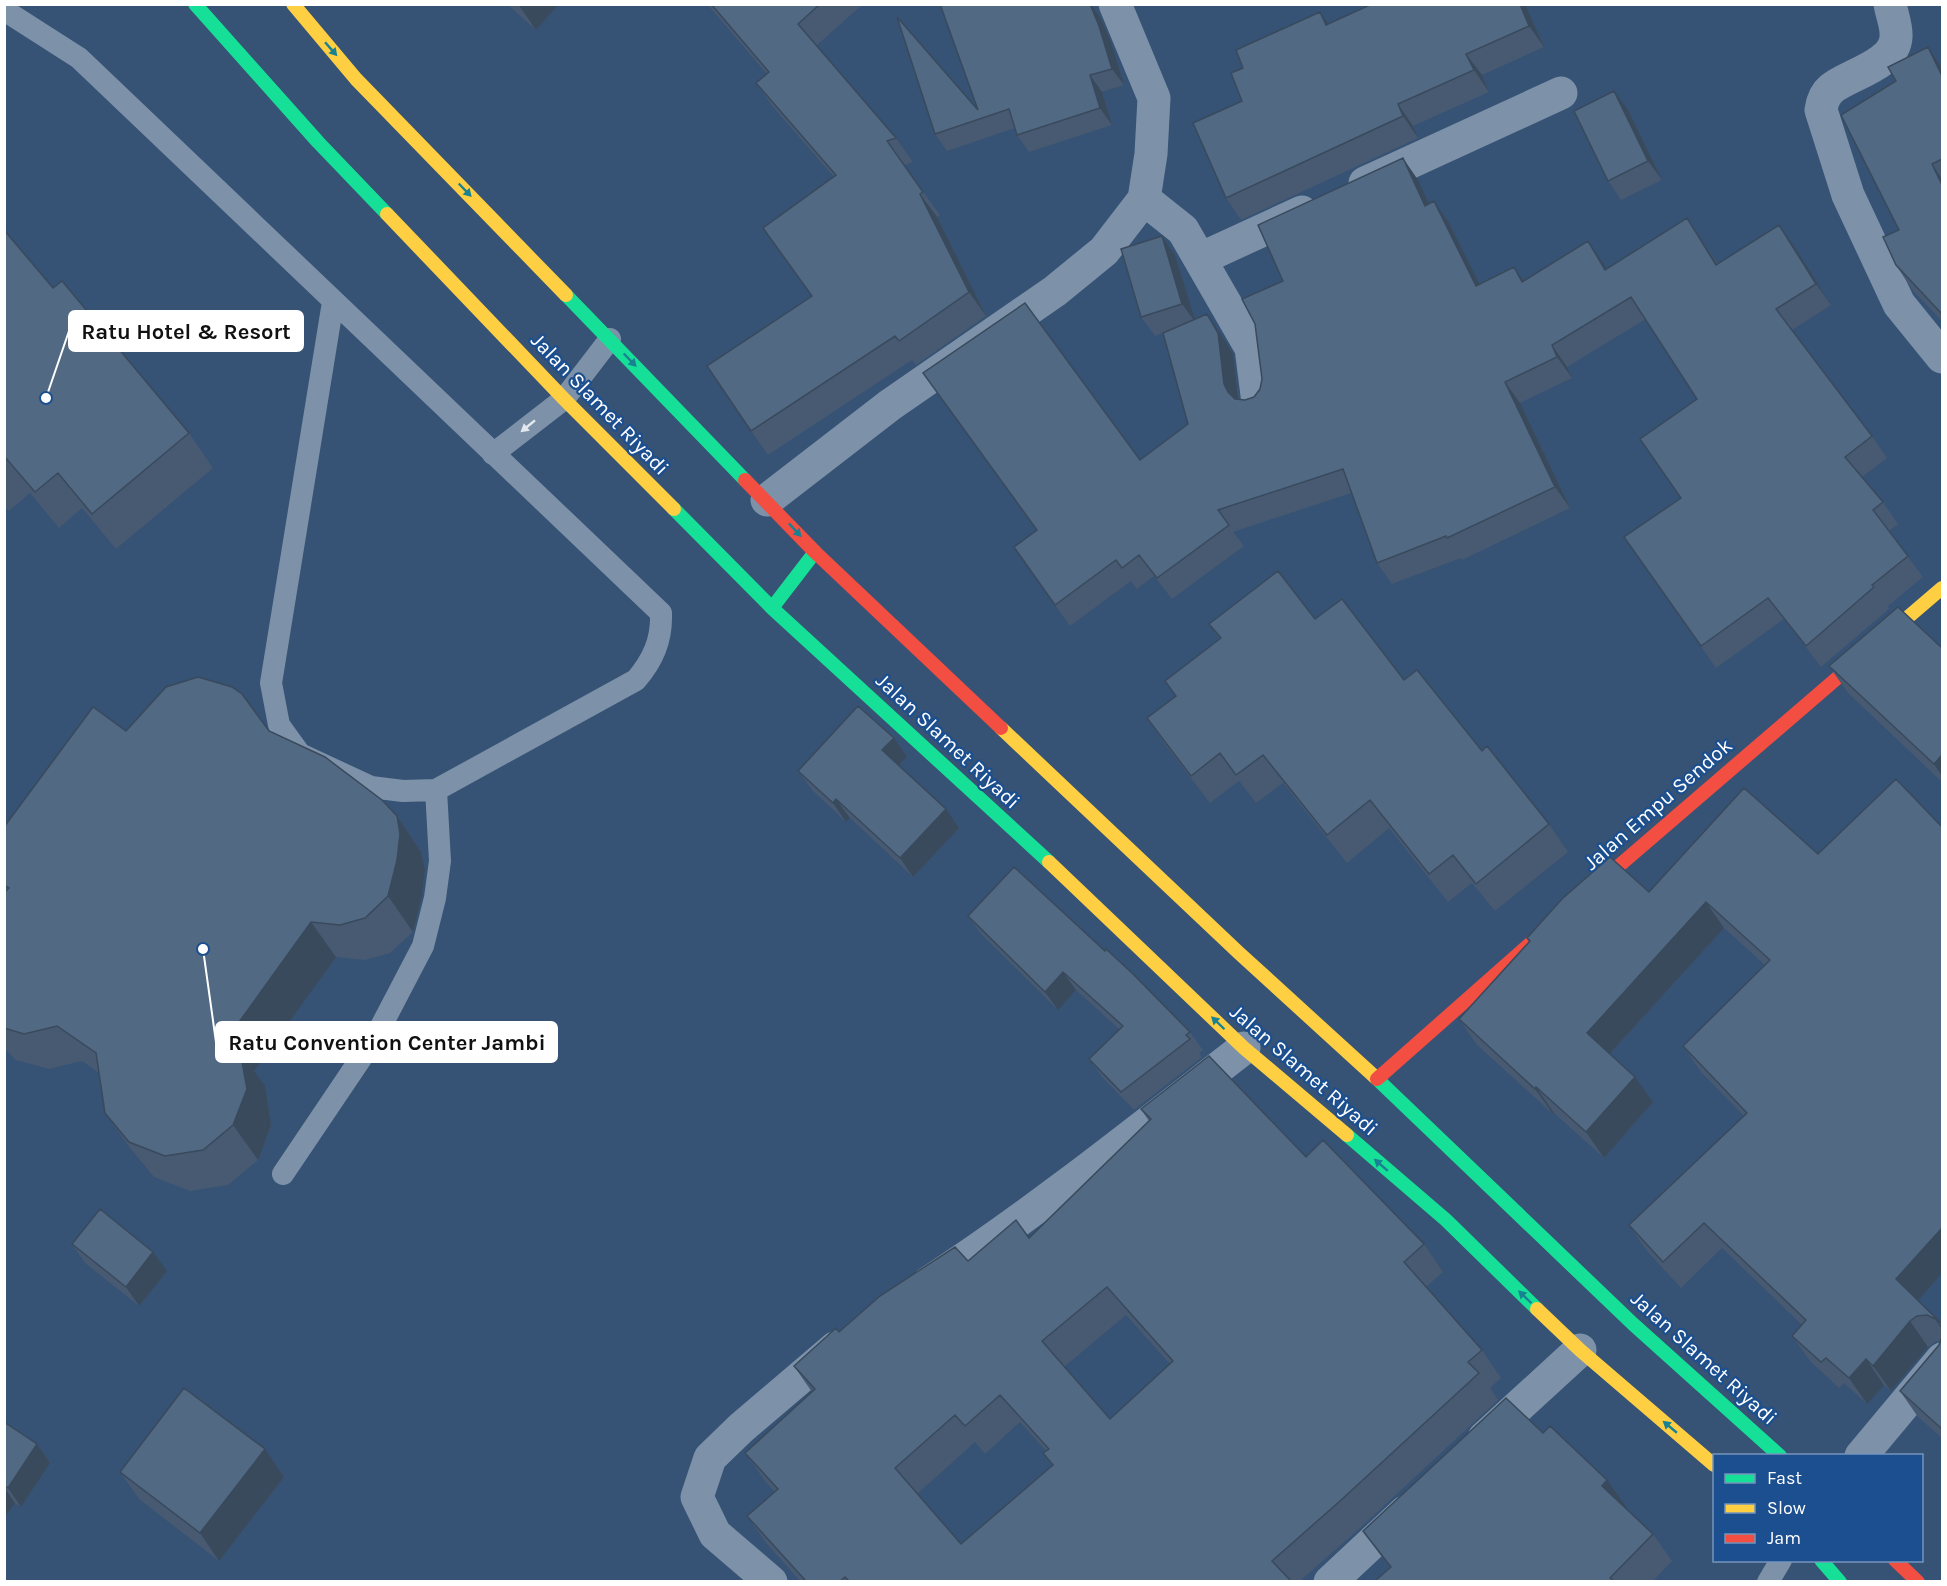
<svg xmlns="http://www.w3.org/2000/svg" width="1947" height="1586" viewBox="0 0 1947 1586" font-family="Karla,sans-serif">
<rect width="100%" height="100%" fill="#365274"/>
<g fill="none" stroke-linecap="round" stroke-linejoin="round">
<path stroke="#7d92a8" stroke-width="22" d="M4,10L79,58L661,613C662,640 653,660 636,680L436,790L403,791L371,787L300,754L279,725L271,683L333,302
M493,454L564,399L610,339
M283,1174L376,1036L423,946L435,898L440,861L436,790
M1768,1582L1781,1560"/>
<path stroke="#7d92a8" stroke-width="33" d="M1890,4C1892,15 1897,27 1896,37C1895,65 1847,75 1831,89C1825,94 1822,103 1821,110L1848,195L1899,304L1942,357
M1365,183L1561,93
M1144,199L1183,230L1251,348L1258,403
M1200,259L1302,212
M767,500L890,405L1055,291L1104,251L1144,199L1151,154L1154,98L1115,4
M928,1283C1038,1211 1141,1128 1244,1048
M1484,1438L1580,1350
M1861,1456L1942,1359
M771,1582L715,1534L697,1497L710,1458L741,1428L835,1348
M1330,1582L1405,1512"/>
<path stroke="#16e098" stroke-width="14" d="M195,4L318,142L387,214
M566,295L745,480
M674,509L772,608L1049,862
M772,608L815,552
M1375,1077L1633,1324L1780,1456
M1347,1135L1446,1220L1537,1309
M1821,1560L1840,1582"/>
<path stroke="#ffcf43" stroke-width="14" d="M293,4L356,79L566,295
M387,214L564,399L674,509
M1872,648L1942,588
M1001,728L1239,953L1375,1077
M1049,862L1244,1048L1347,1135
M1537,1309L1580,1350L1714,1465"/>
<path stroke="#f24e42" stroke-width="14" d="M745,480L815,552L1001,728
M1585,895L1872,648
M1377,1079L1549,927
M1895,1560L1918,1582"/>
</g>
<path fill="#475a72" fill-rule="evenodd" d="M507,4H559L536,30Z
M707,4H863L816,46L896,138L913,162L904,165L940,215L937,217L986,316L916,365L912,360L768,455L751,431L812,297L834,177L773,107L756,83L767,74Z
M1090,4H1091L1100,17L1111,42L1124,85L1102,92L1112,125L1029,152L1017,135L1015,128L947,151L935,134L978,110Z
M1525,4L1544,47L1482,75L1489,92L1413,126L1418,138L1241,220L1226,198L1242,101L1243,68L1328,24Z
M1942,68V321L1913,291L1896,265Z
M1628,110L1662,180L1621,200L1608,181Z
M1418,180L1429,204L1449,223L1479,284L1514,267L1524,281L1588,241L1606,269L1687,218L1702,240L1718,264L1779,225L1794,246L1831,305L1792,330L1872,436L1887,458L1862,477L1883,502L1898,524L1889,531L1923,577L1888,606L1889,609L1821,667L1784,619L1716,668L1624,537L1681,498L1697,399L1646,319L1567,367L1572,378L1520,403L1570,508L1462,560L1461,558L1392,584L1377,563L1351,493L1233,532L1244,546L1172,599L1154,576L1137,589L1131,581L1070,626L1014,547L1037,530L923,373L1140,460L1188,424L1165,332L1155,336L1141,317L1162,236L1175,255L1195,320L1207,314L1222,336L1233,354L1239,399L1245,400L1254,397L1260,389L1283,281Z
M4,230L53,288L189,433L213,468L116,549L82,508L59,528L30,493L9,511L4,506Z
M1315,619L1404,680L1482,751L1549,824L1568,852L1495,911L1472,883L1448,902L1389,828L1347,863L1283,783L1256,803L1239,781L1210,803L1166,746L1147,718L1175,696L1219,638L1209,624Z
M1942,648V782L1848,693L1829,666Z
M126,731H269L397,816L421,852L425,870L422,895L413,932L390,953L365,960L336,957L254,1071L265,1086L271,1125L258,1160L228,1185L190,1191L154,1177L130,1148L105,1113L99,1073L82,1061L49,1069L16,1060L4,1048V827Z
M907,757L899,766L946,809L959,828L913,877L850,818L846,822L812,790L798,771Z
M1744,788L1918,1300L1942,1324V1438L1918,1417L1900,1391L1939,1345L1941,1341L1935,1342L1928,1347L1891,1391L1884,1385L1867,1404L1844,1383L1839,1388L1810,1361L1792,1336L1802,1325L1722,1248L1681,1288L1647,1251L1629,1225L1744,1116L1701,1072L1683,1046L1765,965L1724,928L1610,1054L1653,1102L1604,1158L1554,1113L1553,1114L1477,1045L1459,1019L1529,942L1527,938L1649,892Z
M968,916L1190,1032L1203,1050L1199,1053L1202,1057L1134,1110L1102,1077L1089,1059L1120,1030L1076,990L1058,1010L981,934Z
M1141,1109L1306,1157L1424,1244L1443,1272L1426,1287L1482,1350L1501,1378L1490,1388L1498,1400L1359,1529L1300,1581H800L767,1544L747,1516L775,1492L765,1481L745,1453L812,1392L794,1366L839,1332L968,1261L1029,1238L1149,1121ZM1126,1315L1170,1364L1110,1419L1064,1367ZM1020,1422L1046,1451L1043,1453L1052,1466L961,1544L917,1494L975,1442L985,1454Z
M72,1244L167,1271L139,1306L85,1263Z
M4,1422L37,1444L50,1463L21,1507L15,1503L4,1518Z
M1543,1433L1607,1480L1627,1508L1626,1509L1653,1534L1672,1561L1653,1581H1375L1390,1568L1363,1531Z
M265,1449L284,1477L219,1561L139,1499L120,1472Z"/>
<path fill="#394a5c" d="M518,4H559L536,30Z
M1090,4H1091L1100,17L1111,42L1124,85L1112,69Z
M1520,4H1525L1544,47L1529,26Z
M1320,12L1335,34L1326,25Z
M1928,47L1942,68V76Z
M1466,54L1482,75L1489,92L1474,70Z
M1090,75L1102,92L1112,125L1100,108Z
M1614,91L1628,110L1662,180L1648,161Z
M1398,104L1413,126L1418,138L1403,116Z
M1403,158L1418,180L1440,227L1425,206Z
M1932,164L1942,179V185Z
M920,194L937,217L986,316L969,292Z
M1434,201L1449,223L1491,307L1476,286Z
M1687,218L1702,240L1731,287L1716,265Z
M1779,225L1794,246L1831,305L1816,284Z
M1162,236L1175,255L1196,323L1182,304Z
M1588,241L1603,263L1620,292L1605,270Z
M1514,267L1529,288L1522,282Z
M1207,314L1222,336L1233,354L1239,405L1228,392L1224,384Z
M1552,345L1567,367L1572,378L1557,357Z
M1505,382L1520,403L1570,508L1555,487Z
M894,738L907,757L895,769L882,750Z
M1942,755V776L1934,764Z
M836,799L850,818L846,822L833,803Z
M946,809L959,828L913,877L900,858Z
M397,816L421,852L425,870L422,895L413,932L388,896Z
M1706,902L1724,928L1605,1059L1587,1033Z
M311,922L336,957L254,1071L265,1086L271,1125L258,1160L233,1125L229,1036Z
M1063,972L1076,990L1058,1010L1045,992Z
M1635,1077L1653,1102L1604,1158L1586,1132Z
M1536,1087L1554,1113L1553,1114L1535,1089Z
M1942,1228V1273L1914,1305L1896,1279Z
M153,1252L167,1271L139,1306L126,1287Z
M1910,1321L1928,1347L1891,1391L1873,1366Z
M1866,1359L1884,1385L1867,1404L1849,1378Z
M37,1444L50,1463L21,1507L8,1488Z
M265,1449L284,1477L219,1561L200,1533Z
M1607,1480L1627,1508L1621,1514L1602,1486Z
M4,1487L15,1503L4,1518Z"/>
<path fill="#526984" stroke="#394a5c" stroke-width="1.5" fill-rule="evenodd" d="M711,4H820L798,24L896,138L887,141L923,192L920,194L969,292L899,341L895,336L751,431L707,366L812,296L763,228L836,175L756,83L769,72Z
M940,4H1090L1099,26L1112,69L1090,75L1100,108L1017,135L1009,109L935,134L897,17L978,110Z
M1372,4H1520L1529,26L1466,54L1474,70L1398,104L1403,116L1226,198L1193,123L1242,101L1231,73L1243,68L1236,50L1320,12L1326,25Z
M1928,47L1942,76V159L1932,164L1942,185V314L1896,265L1883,237L1899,230L1841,115L1896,81L1888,67Z
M1614,91L1648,161L1608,181L1574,111Z
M1403,158L1425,206L1434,201L1476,286L1514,267L1522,282L1588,241L1605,270L1687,218L1716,265L1779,225L1816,284L1776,309L1872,436L1845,457L1883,502L1873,510L1908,556L1872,585L1874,587L1806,646L1768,598L1701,646L1624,537L1681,498L1640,439L1697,399L1631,297L1552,345L1557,357L1505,382L1555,487L1447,538L1446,536L1377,563L1343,469L1218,510L1229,525L1157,578L1139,555L1122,568L1116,560L1055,605L1014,547L1037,530L923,373L1025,303L1140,460L1188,424L1163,333L1207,314L1218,333L1224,384L1228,392L1235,399L1245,400L1254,397L1260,389L1262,379L1255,324L1242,299L1283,281L1258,225Z
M4,230L53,288L62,281L189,433L92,514L58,473L35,492L5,457L4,458Z
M1162,236L1182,304L1141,317L1121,249Z
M1278,571L1315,619L1342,599L1404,680L1417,670L1482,751L1487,746L1549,824L1476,884L1453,855L1429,874L1370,800L1327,835L1263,755L1236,775L1220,753L1191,776L1147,718L1176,696L1165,681L1221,638L1209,624Z
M1898,607L1942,648V755L1934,764L1829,666Z
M198,677L232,687L242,694L269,731L325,757L382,800L397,816L400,834L397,860L388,896L365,918L340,925L311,922L229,1036L240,1051L247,1089L233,1125L203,1150L165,1156L129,1142L105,1113L96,1053L57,1026L24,1034L4,1028V893L9,888L4,885V827L93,707L126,731L166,687Z
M858,706L894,738L882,750L946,809L900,858L836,799L833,803L798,771Z
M1896,779L1942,827V1228L1896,1279L1942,1324V1429L1900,1391L1939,1345L1942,1337V1328L1936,1319L1927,1315L1917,1316L1910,1321L1873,1366L1866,1359L1849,1378L1826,1358L1821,1362L1792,1336L1806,1320L1704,1223L1663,1262L1629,1225L1747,1113L1683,1046L1770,960L1706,902L1587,1033L1635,1077L1586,1132L1536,1087L1535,1089L1459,1019L1530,941L1527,938L1562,899L1610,857L1649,892L1744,788L1818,854Z
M1014,867L1105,951L1106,949L1132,973L1190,1032L1186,1035L1190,1039L1121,1092L1089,1059L1123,1026L1063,972L1045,992L968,916Z
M1209,1056L1306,1157L1323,1140L1424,1244L1404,1262L1482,1350L1468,1362L1479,1373L1340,1501L1272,1561L1291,1581H849L845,1577L840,1581H806L747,1516L778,1489L745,1453L815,1389L794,1366L836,1328L839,1332L880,1296L955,1247L968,1261L1016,1220L1029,1238L1151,1119L1141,1109ZM1107,1287L1173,1361L1110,1419L1042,1341ZM1000,1395L1049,1449L1043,1453L1053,1465L961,1544L895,1468L955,1415L965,1426Z
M100,1209L153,1252L126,1287L72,1244Z
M184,1388L265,1449L200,1533L120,1472Z
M1506,1398L1543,1433L1550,1426L1607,1480L1602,1486L1653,1534L1610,1578L1614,1581H1375L1391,1567L1363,1531Z
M4,1422L37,1444L8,1488L4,1485Z"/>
<defs><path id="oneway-solid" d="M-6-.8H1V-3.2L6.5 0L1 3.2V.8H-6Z" transform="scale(1.5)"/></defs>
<g fill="#198292">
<use href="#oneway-solid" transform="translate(331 49) rotate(49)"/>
<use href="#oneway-solid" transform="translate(465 190) rotate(46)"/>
<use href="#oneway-solid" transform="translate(630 360) rotate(46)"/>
<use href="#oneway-solid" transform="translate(795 530) rotate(47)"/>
<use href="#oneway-solid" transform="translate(1218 1023) rotate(-136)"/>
<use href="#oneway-solid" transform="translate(1381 1165) rotate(-139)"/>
<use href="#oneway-solid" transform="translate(1525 1297) rotate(-136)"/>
<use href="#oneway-solid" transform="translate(1670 1427) rotate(-140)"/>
</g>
<use fill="#e5e9ee" href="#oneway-solid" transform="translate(528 426) rotate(141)"/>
<g text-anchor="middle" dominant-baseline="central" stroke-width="4.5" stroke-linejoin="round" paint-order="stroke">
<g font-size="21" fill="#fff" stroke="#1b4f8f">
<text transform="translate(600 404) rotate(46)">Jalan Slamet Riyadi</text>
<text transform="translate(948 741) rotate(43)">Jalan Slamet Riyadi</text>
<text transform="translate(1658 804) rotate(-41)">Jalan Empu Sendok</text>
<text transform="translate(1304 1070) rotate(41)">Jalan Slamet Riyadi</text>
<text transform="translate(1704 1358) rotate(42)">Jalan Slamet Riyadi</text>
</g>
</g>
<path fill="none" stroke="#fff" stroke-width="2" d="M46 398L69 331M203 949L216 1042"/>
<g fill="#fff" stroke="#1b4f8f" stroke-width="2">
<circle cx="46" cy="398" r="6"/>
<circle cx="203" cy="949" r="6"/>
</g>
<g fill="#fff" stroke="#fff" stroke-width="2">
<rect x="69" y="311" width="234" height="40" rx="6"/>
<rect x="216" y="1022" width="341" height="40" rx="6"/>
</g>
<g font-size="22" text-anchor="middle" font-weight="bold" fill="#111">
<text x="186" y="339">Ratu Hotel &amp; Resort</text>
<text x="387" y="1050">Ratu Convention Center Jambi</text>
</g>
<rect width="1947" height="1586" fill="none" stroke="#ffffff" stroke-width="12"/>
<rect x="1713" y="1454" width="210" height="108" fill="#1b4f8f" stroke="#7695bc" stroke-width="1.5"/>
<rect x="1725" y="1474" width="30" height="9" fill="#16e098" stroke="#7695bc" stroke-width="1.5"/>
<text x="1767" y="1484" font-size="18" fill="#ffffff">Fast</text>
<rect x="1725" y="1504" width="30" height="9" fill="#ffcf43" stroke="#7695bc" stroke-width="1.5"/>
<text x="1767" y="1514" font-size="18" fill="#ffffff">Slow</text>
<rect x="1725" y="1534" width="30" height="9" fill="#f24e42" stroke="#7695bc" stroke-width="1.5"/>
<text x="1767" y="1544" font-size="18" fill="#ffffff">Jam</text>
</svg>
